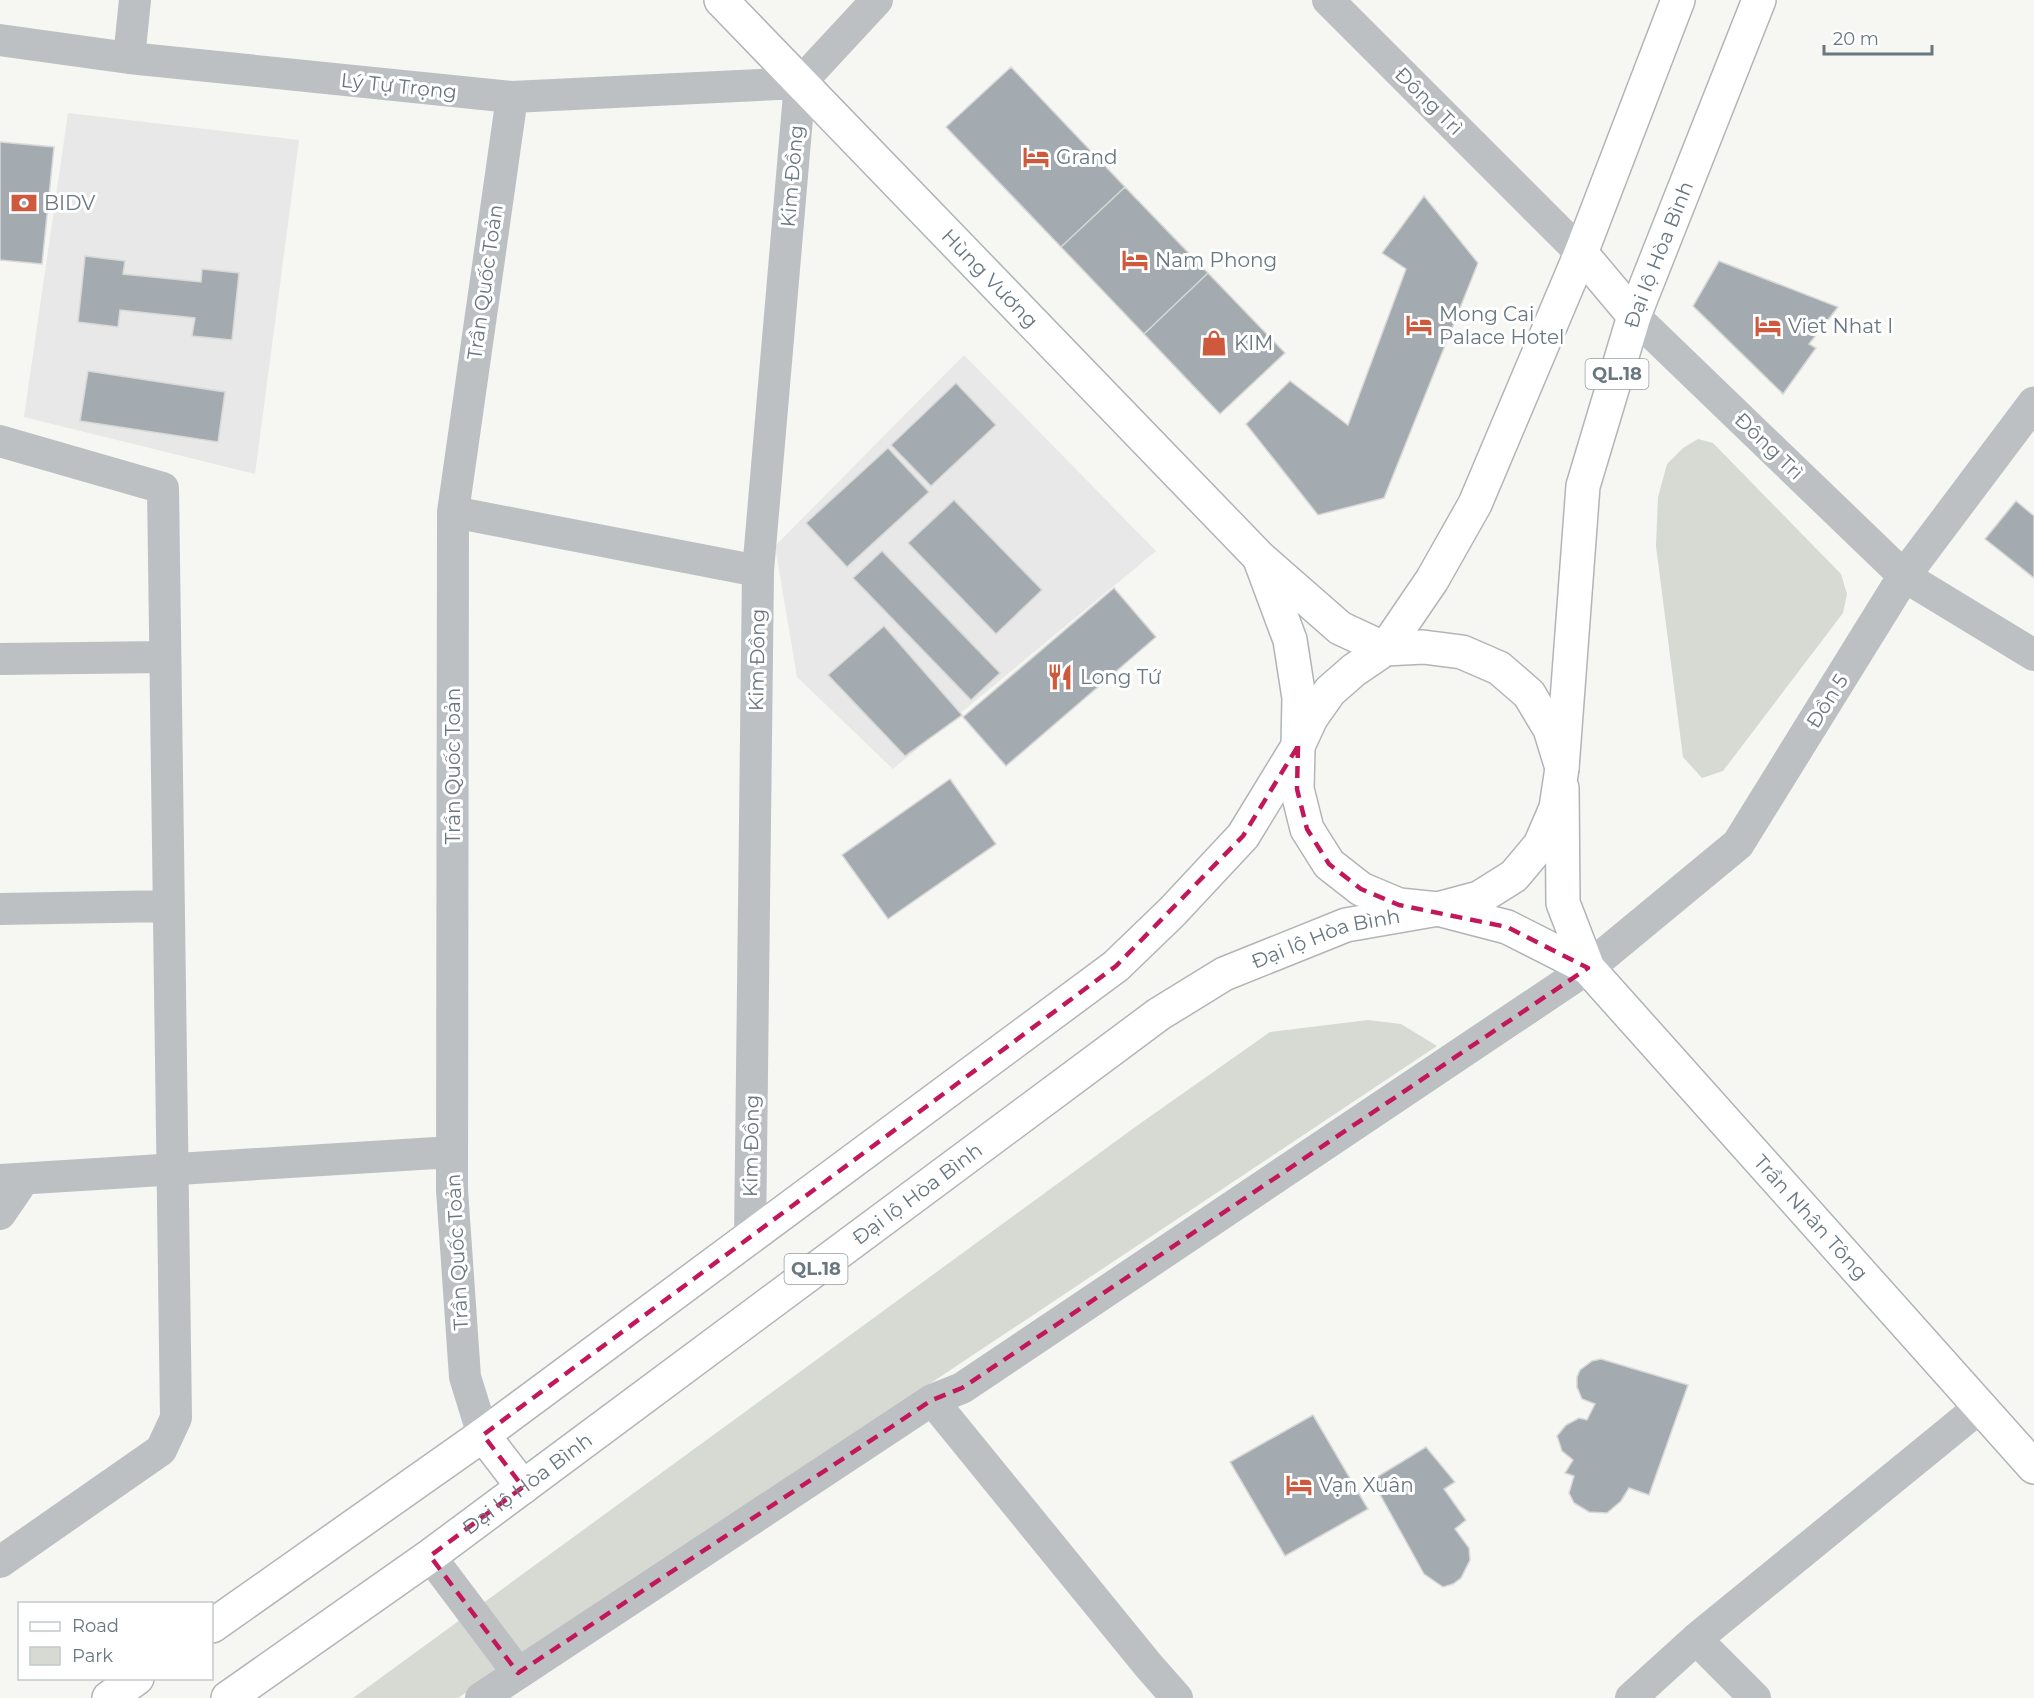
<svg xmlns="http://www.w3.org/2000/svg" width="2034" height="1698" viewBox="0 0 2034 1698" font-family="Montserrat,sans-serif">
<rect width="100%" height="100%" fill="#f6f6f3"/>
<path fill="#e7e8e7" d="M68,113L299,140L255,474L24,417Z
M964,355L1156,551L893,769L797,677L775,546Z"/>
<path fill="#d6dad3" d="M1698,439L1713,443L1841,574L1847,594L1843,613L1723,771L1702,778L1683,757L1656,546L1658,497L1667,464L1683,448Z
M1368,1020L1401,1024L1437,1046L458,1698H353L1138,1125L1270,1032Z"/>
<path fill="#a4abb0" stroke="#d8d8d6" stroke-width="1.5" d="M1011,67L1125,187L1061,247L946,127Z
M0,142L54,147L42,264L0,260Z
M1125,187L1208,273L1144,334L1061,247Z
M1424,196L1478,263L1384,498L1318,515L1246,424L1290,381L1348,425L1406,269L1382,253Z
M85,256L125,261L123,274L201,282L202,269L239,273L232,340L192,336L195,318L120,310L118,327L78,322Z
M1719,261L1838,307L1809,344L1816,348L1783,394L1693,306Z
M1208,273L1285,353L1220,414L1144,334Z
M88,371L225,392L218,442L80,421Z
M956,383L996,425L931,486L891,445Z
M888,448L929,492L847,567L806,523Z
M954,500L1042,590L996,634L908,543Z
M2016,501L2034,516V578L1985,539Z
M882,551L1000,673L971,700L853,578Z
M1114,588L1156,637L1006,766L963,717Z
M884,626L962,715L905,756L828,675Z
M950,779L996,844L888,919L842,855Z
M1601,1359L1688,1385L1649,1495L1629,1488L1621,1501L1607,1513L1589,1512L1574,1503L1569,1493L1574,1476L1565,1473L1573,1460L1562,1451L1557,1436L1566,1425L1579,1418L1587,1420L1595,1404L1582,1399L1577,1387V1377L1580,1370L1592,1361Z
M1313,1415L1368,1509L1285,1556L1230,1462Z
M1426,1447L1455,1482L1444,1489L1466,1520L1455,1529L1469,1548L1470,1560L1461,1578L1453,1584L1443,1587L1424,1574L1372,1480Z"/>
<g fill="none" stroke-linecap="round" stroke-linejoin="round">
<g stroke="#aeb4b8" stroke-width="36">
<g id="secondary">
<path id="s1" d="M721,0L1259,557L1340,628L1385,649"/>
<path d="M1261,562L1290,640L1299,698L1298,746"/>
<path id="s2" d="M1562,788L1563,903L1588,968L2034,1467"/>
<path d="M1438,909L1507,927L1588,968"/>
</g>
</g>
<g stroke="#b2b5b8" stroke-width="36">
<g id="trunk">
<path d="M1581,253L1634,316"/>
<path d="M1385,649L1432,580L1475,504L1581,253L1678,0"/>
<path id="s3" d="M1298,748L1297,789L1307,829L1329,864L1361,889L1399,905L1438,909L1479,898L1514,876L1540,845L1556,808L1562,768L1583,486L1634,316L1759,0"/>
<path d="M483,1435L523,1487"/>
<path d="M212,1626L483,1435L1116,966L1172,912L1243,836L1298,746L1311,718L1330,691L1354,670L1385,649L1423,647L1462,652L1499,668L1529,694L1550,729L1562,768"/>
<path d="M109,1698L137,1678"/>
<path id="s4" d="M228,1698L430,1556L1159,1014L1224,974L1346,925L1438,909"/>
</g>
</g>
<path stroke="#bcc0c3" stroke-width="32" d="M1328,0L1581,253
M0,40L129,58L512,97L800,83
M129,58L135,0
M800,83L877,0
M1634,316L1904,576L2034,655
M0,441L163,488L176,1418L161,1450L0,1562
M453,512L758,571
M0,659L165,657
M0,909L169,906
M0,1180L452,1152
M0,1214L24,1179
M750,1239L758,571L800,83
M932,1400L1148,1665L1177,1698
M483,1435L465,1377L452,1190L453,512L512,97
M430,1556L518,1673
M1696,1639L1755,1698
M481,1698L932,1400L962,1388L1588,968
M1631,1698L1696,1639L1980,1407"/>
<path stroke="#bcc0c3" stroke-width="33" d="M1588,968L1738,844L1904,576L2034,403"/>
<use href="#secondary" stroke="#fff" stroke-width="33"/>
<use href="#trunk" stroke="#fff" stroke-width="33"/>
</g>
<path fill="none" stroke="#c2185b" stroke-width="4.5" stroke-dasharray="12 8" stroke-linejoin="round" d="M1298,746L1297,789L1307,829L1329,864L1361,889L1399,905L1507,927L1588,968L962,1388L932,1400L518,1673L430,1556L523,1487L483,1435L1116,966L1243,836Z"/>
<defs>
<g id="hotel-bare" transform="scale(2.07)"><path d="M-6-4.5h1.5V1H6V5H4.5V3h-9V5H-6ZM-4 0a1.8 1.8 0 1 1 3.6 0ZM.5 0V-2.5h3Q6-2.5 6 0Z" fill="#ce593c" stroke="#fff" stroke-width="2.5" paint-order="stroke"/></g>
<g id="bank-bare" transform="scale(2.07)"><path d="M-6-4H6V4H-6ZM0-2.3a2.3 2.3 0 1 0 0 4.6a2.3 2.3 0 1 0 0-4.6Z" fill="#ce593c" stroke="#fff" stroke-width="2.5" paint-order="stroke"/></g>
<g id="shop-bare" transform="scale(2.07)"><path d="M-5-2.5h2.3a2.7 3.5 0 0 1 5.4 0H5L5.5 6h-11ZM-1.5-2.5h3a1.5 2.3 0 0 0-3 0Z" fill="#ce593c" stroke="#fff" stroke-width="2.5" paint-order="stroke"/></g>
<g id="restaurant-bare" transform="scale(2.07)"><path d="M-5-6h1v4h1v-4h1v4h1v-4h1v5L-1.5 .5V6h-2V.5L-5-1ZM5-6V6H3V1.5H1.5Q1.5-4 5-6Z" fill="#ce593c" stroke="#fff" stroke-width="2.5" paint-order="stroke"/></g>
</defs>
<g fill-rule="evenodd">
<use href="#hotel-bare" x="1036" y="157"/>
<use href="#bank-bare" x="24" y="203"/>
<use href="#hotel-bare" x="1135" y="260"/>
<use href="#hotel-bare" x="1419" y="325"/>
<use href="#hotel-bare" x="1768" y="326"/>
<use href="#shop-bare" x="1214" y="343"/>
<use href="#restaurant-bare" x="1060" y="677"/>
<use href="#hotel-bare" x="1299" y="1485"/>
</g>
<g text-anchor="middle" dominant-baseline="central" stroke-width="6" stroke-linejoin="round" paint-order="stroke">
<g fill="#fff" stroke="#96a0a7" stroke-width="1.5">
<rect x="1585.5" y="359" width="63" height="30" rx="4.5"/>
<rect x="784.5" y="1254" width="63" height="30" rx="4.5"/>
</g>
<g font-size="18" font-weight="bold" fill="#697781">
<text x="1617" y="374">QL.18</text>
<text x="816" y="1269">QL.18</text>
</g>
<g font-size="20" fill="#697781" stroke="#fff">
<text transform="translate(399 86) rotate(6)">Lý Tự Trọng</text>
<text transform="translate(1429 101) rotate(45)">Đông Trì</text>
<text transform="translate(792 176) rotate(-85)">Kim Đồng</text>
<text stroke="none"><textPath href="#s3" startOffset="976">Đại lộ Hòa Bình</textPath></text>
<text stroke="none"><textPath href="#s1" startOffset="387">Hùng Vương</textPath></text>
<text transform="translate(485 282) rotate(-82)">Trần Quốc Toản</text>
<text transform="translate(1769 446) rotate(44)">Đông Trì</text>
<text transform="translate(757 660) rotate(-89)">Kim Đồng</text>
<text transform="translate(1827 701) rotate(-58)">Đồn 5</text>
<text transform="translate(453 766) rotate(-90)">Trần Quốc Toản</text>
<text stroke="none"><textPath href="#s4" startOffset="1340">Đại lộ Hòa Bình</textPath></text>
<text transform="translate(751 1146) rotate(-89)">Kim Đồng</text>
<text stroke="none"><textPath href="#s4" startOffset="854">Đại lộ Hòa Bình</textPath></text>
<text stroke="none"><textPath href="#s2" startOffset="519">Trần Nhân Tông</textPath></text>
<text transform="translate(457 1252) rotate(-93)">Trần Quốc Toản</text>
<text stroke="none"><textPath href="#s4" startOffset="368">Đại lộ Hòa Bình</textPath></text>
</g>
<g font-size="20" fill="#697781" stroke="#fff" text-anchor="start">
<text x="1056" y="157">Grand</text>
<text x="44" y="203">BIDV</text>
<text x="1155" y="260">Nam Phong</text>
<text x="1439" y="314">Mong Cai<tspan x="1439" dy="23">Palace Hotel</tspan></text>
<text x="1788" y="326">Viet Nhat I</text>
<text x="1234" y="343">KIM</text>
<text x="1080" y="677">Long Tứ</text>
<text x="1319" y="1485">Vạn Xuân</text>
</g>
</g>
<rect x="18" y="1602" width="195" height="78" fill="#ffffff" stroke="#c3c9cd" stroke-width="1.5"/>
<rect x="30" y="1622" width="30" height="9" fill="#ffffff" stroke="#c3c9cd" stroke-width="1.5"/>
<text x="72" y="1632" font-size="18" fill="#697781">Road</text>
<rect x="30" y="1647" width="30" height="18" fill="#d6dad3" stroke="#c3c9cd" stroke-width="1.5"/>
<text x="72" y="1662" font-size="18" fill="#697781">Park</text>
<path d="M1824 45v9h108v-9" fill="none" stroke="#697781" stroke-width="3"/>
<text x="1833" y="45" font-size="18" fill="#697781" stroke="#ffffff" stroke-width="4.5" paint-order="stroke">20 m</text>
</svg>
